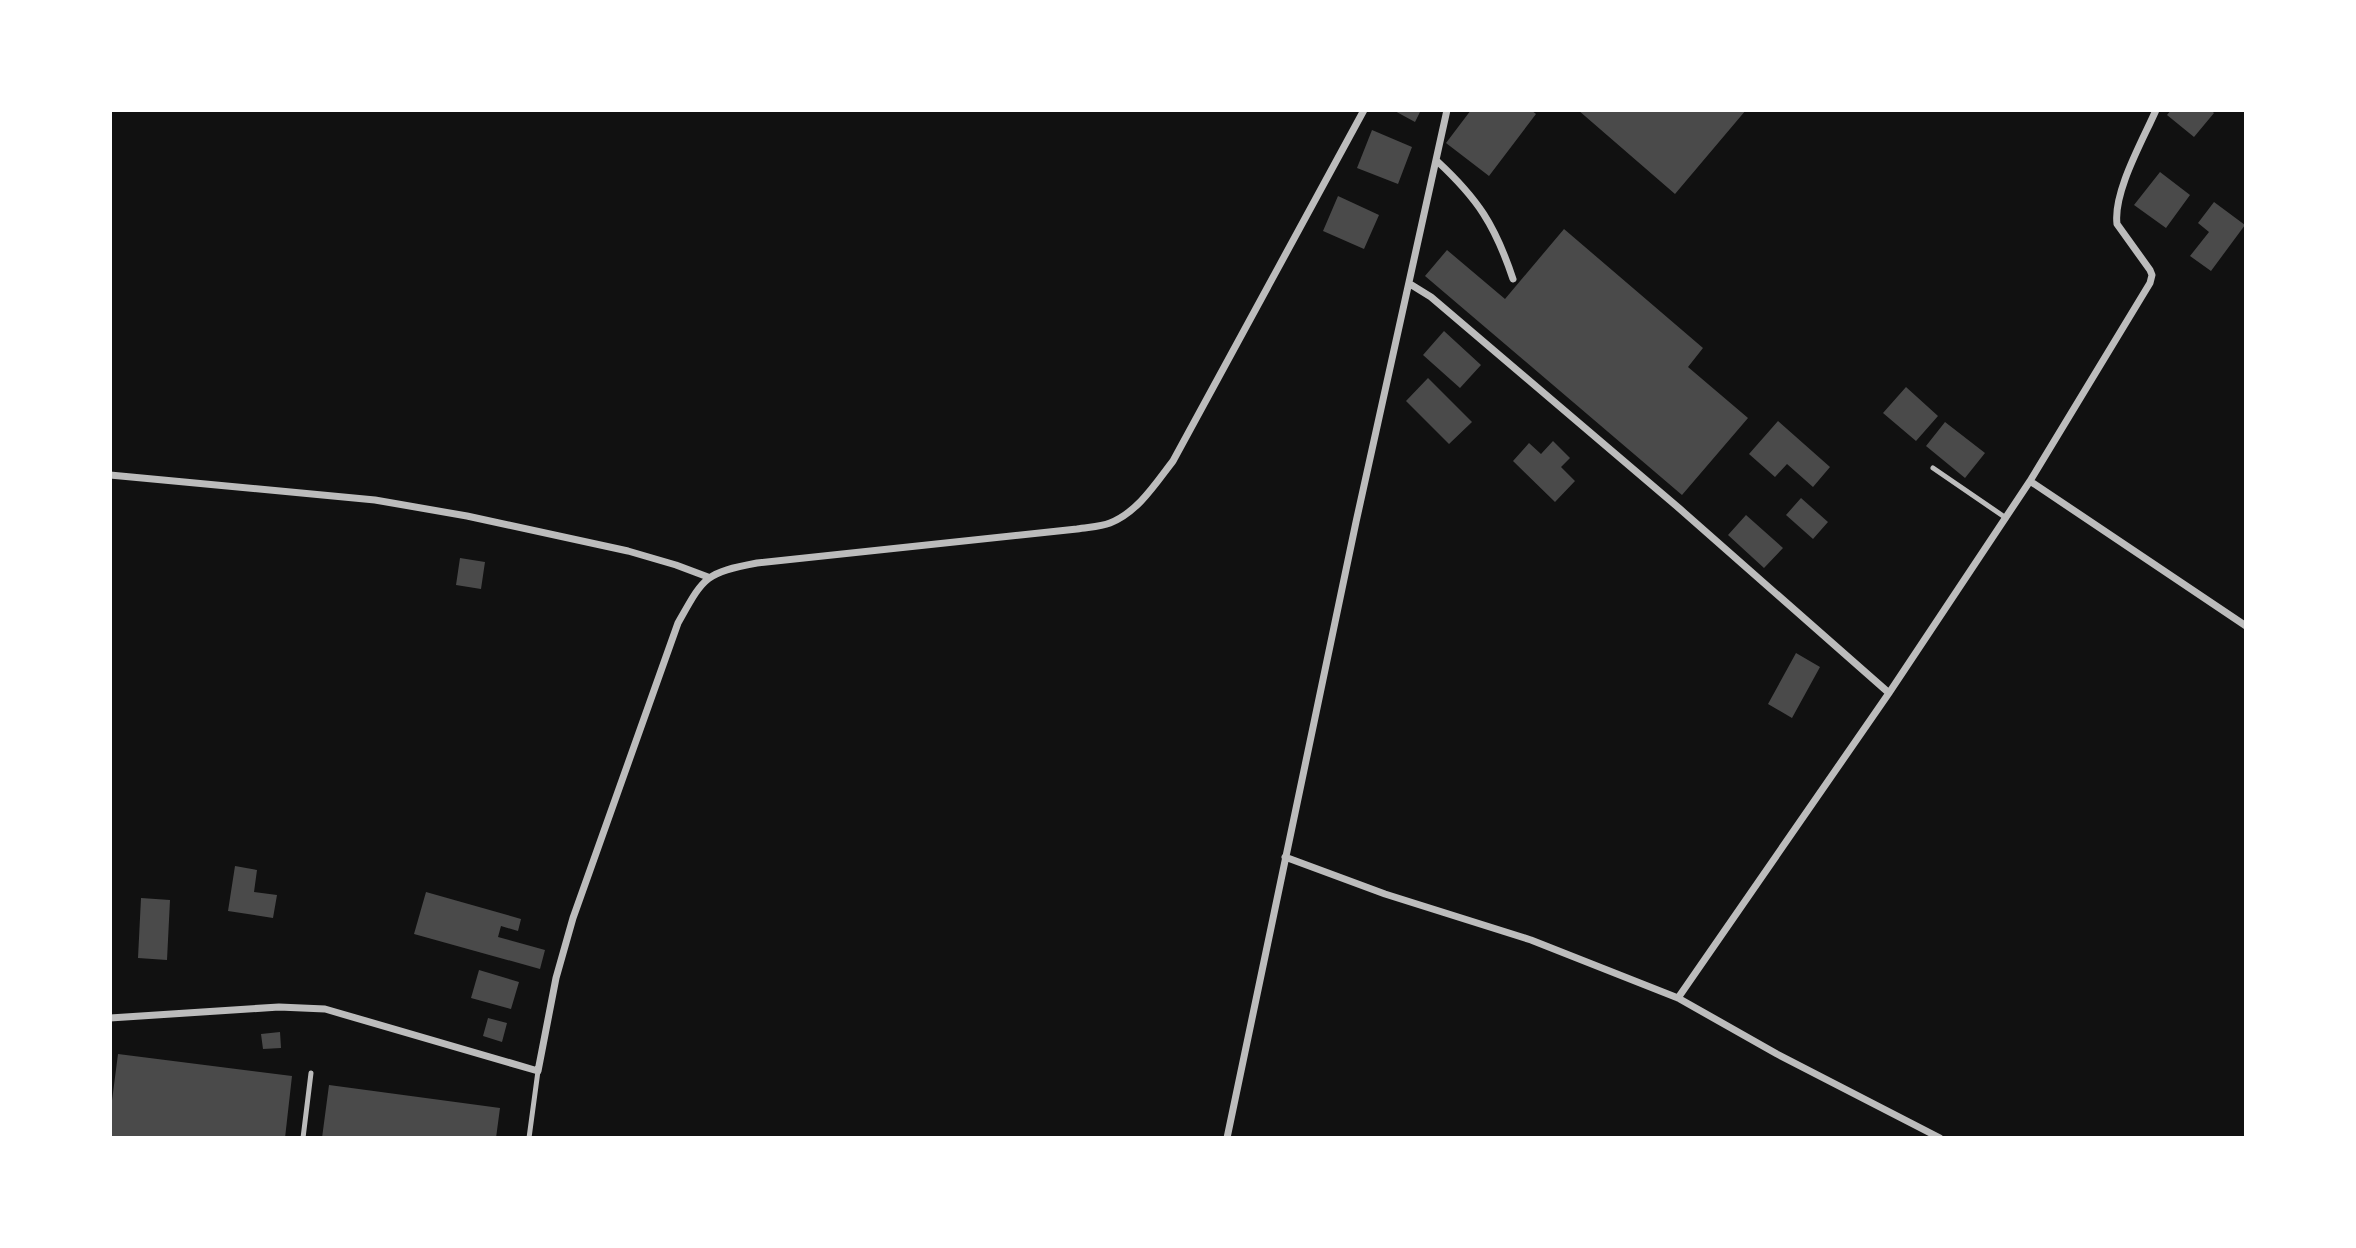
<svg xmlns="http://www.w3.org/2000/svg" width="2356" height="1248" viewBox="0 0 2356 1248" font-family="'Nunito Sans',sans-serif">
<rect width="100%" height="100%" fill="#111"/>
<path fill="#4a4a4a" d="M1393,110H1421L1415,122Z
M1471,110H1531L1536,114L1489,176L1446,143Z
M1578,110H1746L1675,194Z
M2171,110H2211L2214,113L2194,137L2167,115Z
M1372,130L1412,147L1398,184L1357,168Z
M2160,172L2190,195L2166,228L2134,205Z
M1338,196L1379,215L1364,249L1323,231Z
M2214,202L2245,225L2211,271L2190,256L2209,232L2198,223Z
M1564,229L1703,348L1688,367L1748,418L1682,495L1425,276L1447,250L1505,299Z
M1444,331L1481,365L1460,388L1423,355Z
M1428,378L1472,422L1449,444L1406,401Z
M1906,387L1938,416L1916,441L1883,413Z
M1778,421L1830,467L1813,487L1787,464L1775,477L1749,454Z
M1945,422L1985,453L1965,478L1926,446Z
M1553,441L1570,458L1561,467L1575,481L1555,502L1513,461L1529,443L1541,454Z
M1801,498L1828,522L1813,539L1786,515Z
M1746,515L1783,548L1764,568L1728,535Z
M460,558L485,562L481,589L456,585Z
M1796,653L1820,667L1792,718L1768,704Z
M235,866L257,870L254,892L277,895L273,918L228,911Z
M426,892L521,919L518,931L501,926L498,937L545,950L540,969L414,934Z
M141,898L170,900L167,960L138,958Z
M479,970L519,982L511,1009L471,998Z
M488,1018L507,1023L502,1042L483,1036Z
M280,1032L281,1048L263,1049L261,1034Z
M118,1054L292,1076L285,1138H110V1116Z
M329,1085L500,1108L496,1138H322Z"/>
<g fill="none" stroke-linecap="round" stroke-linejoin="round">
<path stroke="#bcbcbc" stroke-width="5" d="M1933,468L2006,518
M303,1138L311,1073
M529,1138L538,1071"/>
<path stroke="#bcbcbc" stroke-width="7" d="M1437,161C1478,199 1495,225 1513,279
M1410,284L1431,297L1680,509L1889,693
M110,475L375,500L467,516L628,551L676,565L708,577
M2030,481L2246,626
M1285,857L1385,894L1531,940L1678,998L1777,1054L1940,1138
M1678,998L1889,693L2030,481L2150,283L2152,275L2150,270L2117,224C2113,192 2143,140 2156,110
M110,1018L279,1007L325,1009L538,1071L556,978L573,918L678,623C704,577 704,573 757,563L1077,529C1088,527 1100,527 1110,523C1138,512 1156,483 1173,461L1364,110
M1227,1138L1356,522L1447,110"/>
</g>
<rect width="2356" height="1248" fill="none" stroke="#ffffff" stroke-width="224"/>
</svg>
